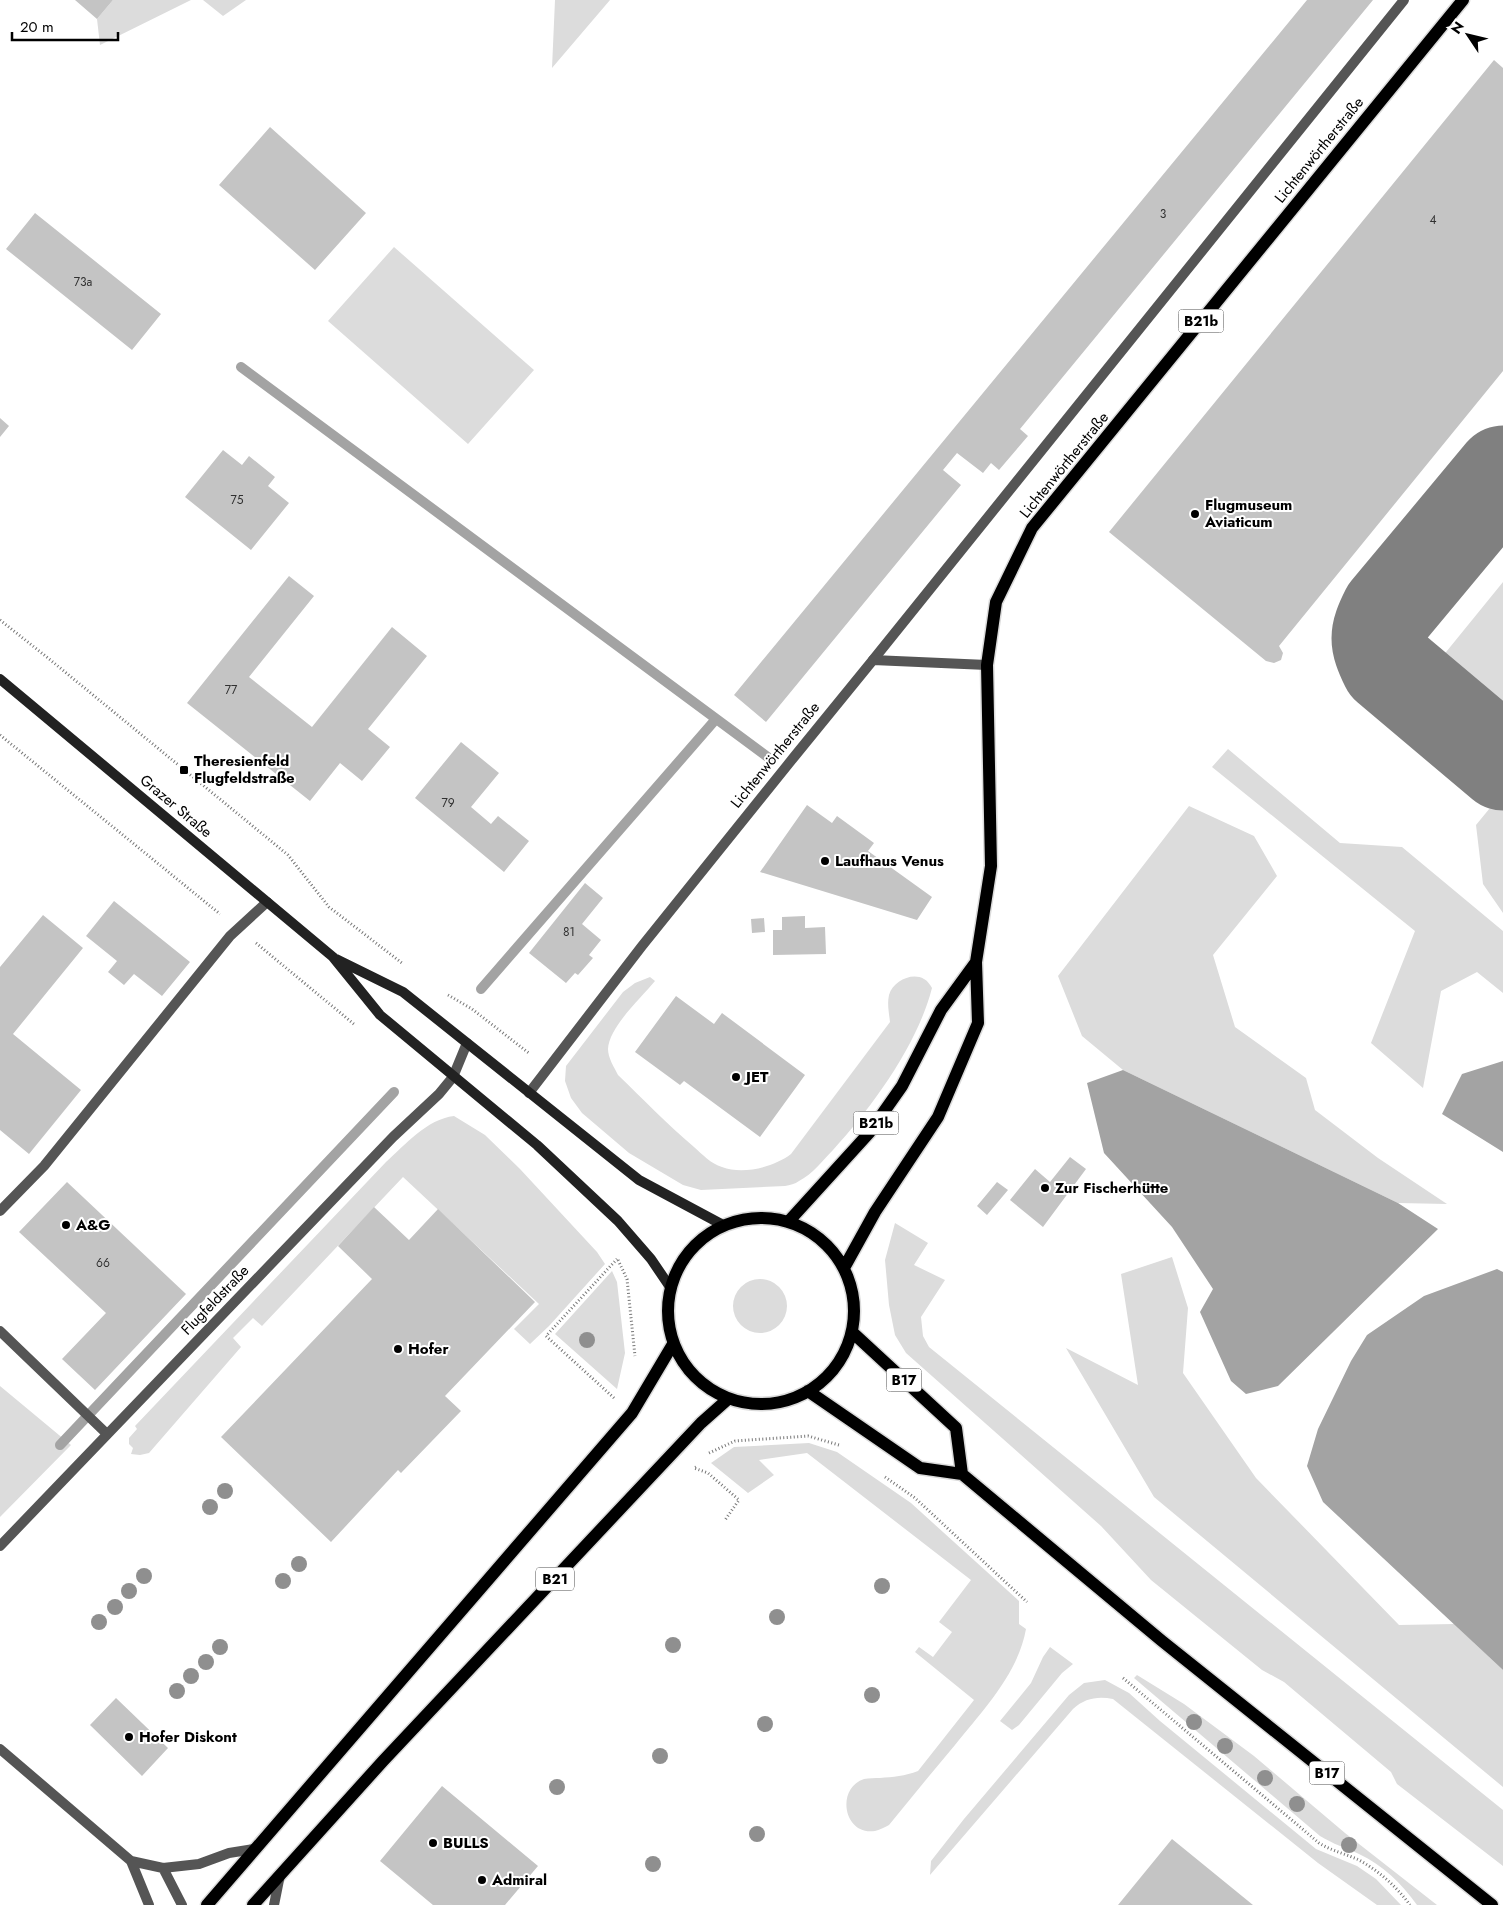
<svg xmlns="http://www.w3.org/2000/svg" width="1503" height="1905" viewBox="0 0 1503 1905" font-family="Jost,sans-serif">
<rect width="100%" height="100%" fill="#fff"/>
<path fill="#dcdcdc" d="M113,0H191L100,45L97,19Z
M203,0H246L223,16Z
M555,0H610L552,68Z
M394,247L534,370L468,444L328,321Z
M1503,582V708L1442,657Z
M1228,749L1340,843L1402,847L1503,931V993L1477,972L1441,991L1423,1088L1371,1043L1415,931L1212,767Z
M1499,797L1503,798V913L1483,884L1476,825Z
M1189,806L1254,836L1277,876L1213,955L1235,1027L1306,1078L1315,1110L1378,1158L1447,1204L1398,1203L1123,1070L1082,1036L1058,976Z
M650,977L655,981C641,998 609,1027 608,1049C608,1058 614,1067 618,1075C643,1099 667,1124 694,1147C702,1154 711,1164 722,1167C743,1175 774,1167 791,1154L890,1022C889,1013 887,1004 889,995C893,981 912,972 924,979C928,981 930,985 932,988C917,1046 872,1107 833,1150C822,1161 813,1174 799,1181C795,1184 790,1185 785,1186L701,1190L683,1185L629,1153L582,1113L571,1098L565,1081L566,1066L623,992L635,983Z
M454,1116L485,1135L520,1169L597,1252L605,1264L549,1326L530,1344L514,1329L539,1304L403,1177L262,1326L253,1318L233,1338L241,1347L149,1453L140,1455L131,1454L133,1448L129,1444V1438L137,1429L135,1426L386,1162C405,1145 427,1119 454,1116Z
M895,1223L928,1243L914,1265L945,1280L921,1317L923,1336L929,1347L1503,1810V1866L1397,1784L1391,1772L1284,1682L1262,1670L1151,1580L1101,1526L906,1353L895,1335L889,1305L885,1260Z
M1172,1257L1188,1308L1183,1373L1256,1478L1399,1625L1454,1624L1503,1670V1787L1154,1497L1066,1348L1138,1385L1121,1274Z
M612,1271L617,1282L625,1353L617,1389L555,1334Z
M733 1306a27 27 0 1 1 54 0a27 27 0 1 1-54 0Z
M0,1386L71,1445L0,1517Z
M809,1443L837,1452L911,1503L1019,1601V1624L1026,1629C1018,1674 983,1710 955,1745C933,1771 911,1798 889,1825C885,1827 879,1830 875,1831C844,1836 835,1789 864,1779C869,1778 875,1778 880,1778C893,1777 905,1776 918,1771L974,1700L915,1652L919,1647L933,1657L952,1632L939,1622L971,1580L807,1453L759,1460L774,1475L748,1493L711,1463L734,1447Z
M1050,1647L1073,1664L1062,1673L1019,1725L1012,1730L1000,1721L1031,1683L1043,1657Z
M1137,1675L1184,1704L1254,1756L1345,1833L1437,1905H1417C1402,1884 1383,1865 1359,1854C1346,1848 1333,1844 1320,1836L1134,1678Z
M1105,1680L1129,1693L1160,1721L1316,1849L1357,1866L1376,1879L1401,1905H1377L1318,1863L1113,1699C1098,1696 1085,1698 1073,1709L930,1875L931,1861L964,1819L1069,1695L1084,1683Z"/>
<path fill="#a3a3a3" d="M1503,1061V1152L1442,1114L1462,1074Z
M1123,1070L1398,1203L1438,1229L1278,1386L1246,1394L1231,1381L1200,1312L1213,1289L1172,1227L1104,1153L1087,1083Z
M1497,1269L1503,1272V1670L1323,1502L1307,1466L1318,1429L1351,1361L1367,1335L1424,1296Z"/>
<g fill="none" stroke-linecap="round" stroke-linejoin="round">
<path stroke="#a3a3a3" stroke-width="10" d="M241,367L769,758
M481,989L716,719
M60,1445L394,1092"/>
<path stroke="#808080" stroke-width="95" d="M1503,473L1388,611C1376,635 1376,641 1388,666L1503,763"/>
</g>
<path fill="#c4c4c4" d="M75,0H113L97,19Z
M1307,0H1373L1020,429L1028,436L999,470L991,463L983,473L957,453L943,470L961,485L766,722L734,695Z
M1494,60L1503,68V371L1279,646L1283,653L1281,660L1274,663L1266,661L1109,532Z
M270,127L366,213L315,270L219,185Z
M35,213L161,314L132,350L6,249Z
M0,418L9,426L0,437Z
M223,450L242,465L249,456L275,477L268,486L289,503L251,550L185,497Z
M289,576L314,596L249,677L312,727L392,627L427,656L368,729L390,747L362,781L340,763L310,801L187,703Z
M461,742L499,773L471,807L491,824L498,816L529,841L504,872L415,798Z
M807,805L832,823L837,816L874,843L868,851L932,897L917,920L760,872Z
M585,883L603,898L582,924L601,940L589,955L593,958L578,975L575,973L566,983L529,953Z
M114,901L190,962L162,996L134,974L124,985L108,972L117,961L86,936Z
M43,915L83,948L13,1034L81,1090L29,1154L0,1130V967Z
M805,916V928L825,927L826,954L773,955V930H782V917Z
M764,918L765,932L752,933L751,919Z
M676,996L714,1024L722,1013L805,1075L760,1137L684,1081L680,1085L635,1052Z
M1070,1157L1086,1169L1043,1227L1010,1200L1035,1169L1050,1182Z
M67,1182L186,1294L95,1390L62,1359L106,1313L19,1232Z
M997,1182L1008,1190L987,1215L977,1206Z
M374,1207L409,1240L438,1209L535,1302L445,1396L461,1411L401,1473L398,1470L331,1542L221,1437L372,1279L338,1246Z
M116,1698L168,1748L142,1776L90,1725Z
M442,1786L538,1866L505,1905H433L380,1861Z
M1172,1839L1188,1852L1253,1905H1118Z"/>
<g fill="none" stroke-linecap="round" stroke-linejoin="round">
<g stroke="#dbdbdb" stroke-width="15">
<path id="primary" d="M668 1311a93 93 0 1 1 186 0a93 93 0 1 1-186 0Z
M789,1221L869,1133L902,1086L941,1010L976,962
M844,1268L875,1212L938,1117L978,1023L976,962L991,866L987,665L996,602L1032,528L1463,0
M852,1332L956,1428L962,1474
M808,1391L920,1468L962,1474L1162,1641L1492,1905
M207,1905L632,1413L673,1344
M253,1905L383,1761L701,1423L728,1399"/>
</g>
<path stroke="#777" stroke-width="3" stroke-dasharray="1 2.5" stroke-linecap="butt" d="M0,620L48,658L288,855L329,907L402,963
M0,735L220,914
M256,943L355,1025
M448,995L472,1009L530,1054
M618,1260L627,1279L635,1356
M614,1398L546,1336L617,1259
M709,1453L735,1441L808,1436L839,1445
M696,1467L694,1468L708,1473L739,1500L725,1520
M885,1477L915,1498L1027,1602
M1123,1678L1319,1843C1332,1851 1346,1854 1359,1860C1379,1871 1397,1887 1410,1905"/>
<path stroke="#555" stroke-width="10" d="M873,660L1404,0
M0,1211L44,1166L230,936L267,902
M0,1331L107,1434"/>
<path stroke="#555" stroke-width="10" d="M529,1093L642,946L794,757L873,660L987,665
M0,1546L393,1137L439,1094L453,1077L467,1043
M0,1749L131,1861L149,1905
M131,1861L163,1868L199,1864L229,1853L254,1849
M163,1868L182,1905
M274,1905L280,1875"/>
<path stroke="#222" stroke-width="10" d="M0,679L333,957L380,1015L537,1145L618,1221L651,1259L670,1287
M336,959L403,992L639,1180L723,1225"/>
<use href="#primary" stroke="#000" stroke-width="12"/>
</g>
<g fill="#8f8f8f">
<circle cx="587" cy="1340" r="8"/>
<circle cx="225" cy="1491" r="8"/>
<circle cx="210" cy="1507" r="8"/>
<circle cx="299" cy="1564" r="8"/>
<circle cx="144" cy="1576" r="8"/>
<circle cx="283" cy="1581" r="8"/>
<circle cx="882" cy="1586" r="8"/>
<circle cx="129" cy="1591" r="8"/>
<circle cx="115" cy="1607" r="8"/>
<circle cx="777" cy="1617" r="8"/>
<circle cx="99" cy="1622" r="8"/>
<circle cx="673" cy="1645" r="8"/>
<circle cx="220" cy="1647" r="8"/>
<circle cx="206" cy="1662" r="8"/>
<circle cx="191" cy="1676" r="8"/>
<circle cx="177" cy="1691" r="8"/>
<circle cx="872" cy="1695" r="8"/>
<circle cx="1194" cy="1722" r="8"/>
<circle cx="765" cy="1724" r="8"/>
<circle cx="1225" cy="1746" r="8"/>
<circle cx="660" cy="1756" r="8"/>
<circle cx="1265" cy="1778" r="8"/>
<circle cx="557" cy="1787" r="8"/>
<circle cx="1297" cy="1804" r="8"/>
<circle cx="757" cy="1834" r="8"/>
<circle cx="1349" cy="1845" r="8"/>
<circle cx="653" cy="1864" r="8"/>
</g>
<g fill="#000" stroke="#fff" stroke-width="2">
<circle cx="1195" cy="514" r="5"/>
<rect x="179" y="765" width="10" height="10" rx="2.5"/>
<circle cx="825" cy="861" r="5"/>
<circle cx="736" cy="1077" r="5"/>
<circle cx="1045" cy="1188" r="5"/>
<circle cx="66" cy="1225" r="5"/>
<circle cx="398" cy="1349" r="5"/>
<circle cx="129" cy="1737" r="5"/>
<circle cx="433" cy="1843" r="5"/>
<circle cx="482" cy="1880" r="5"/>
</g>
<g text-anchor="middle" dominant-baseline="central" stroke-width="4" stroke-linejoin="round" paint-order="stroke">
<g font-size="12" fill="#313131">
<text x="1163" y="214">3</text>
<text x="1433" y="220">4</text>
<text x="83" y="282">73a</text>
<text x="237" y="500">75</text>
<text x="231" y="690">77</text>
<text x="448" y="803">79</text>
<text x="569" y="932">81</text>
<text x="103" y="1263">66</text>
</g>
<g fill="#fff" stroke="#4c4c4c" stroke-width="1">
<rect x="1178.5" y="309.5" width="45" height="23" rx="4"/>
<rect x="853.5" y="1111.5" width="45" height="23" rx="4"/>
<rect x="886.5" y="1368.5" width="35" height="23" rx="4"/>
<rect x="536" y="1567.5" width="38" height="23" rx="4"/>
<rect x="1309.5" y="1761.5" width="35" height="23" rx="4"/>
</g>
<g font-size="14" font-weight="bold" fill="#000">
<text x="1201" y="321">B21b</text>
<text x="876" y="1123">B21b</text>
<text x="904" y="1380">B17</text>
<text x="555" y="1579">B21</text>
<text x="1327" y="1773">B17</text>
</g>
<g font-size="15" fill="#000" stroke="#fff">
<text transform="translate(1319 150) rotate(-51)">Lichtenwörtherstraße</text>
<text transform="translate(1064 465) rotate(-51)">Lichtenwörtherstraße</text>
<text transform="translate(775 755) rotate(-51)">Lichtenwörtherstraße</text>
<text transform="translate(176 806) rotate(40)">Grazer Straße</text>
<text transform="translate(215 1300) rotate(-46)">Flugfeldstraße</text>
</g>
<g font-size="15" font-weight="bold" fill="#000" stroke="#fff" text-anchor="start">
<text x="1205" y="505">Flugmuseum<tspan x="1205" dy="17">Aviaticum</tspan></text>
<text x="194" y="761">Theresienfeld<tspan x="194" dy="17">Flugfeldstraße</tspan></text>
<text x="835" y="861">Laufhaus Venus</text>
<text x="746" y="1077">JET</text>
<text x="1055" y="1188">Zur Fischerhütte</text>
<text x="76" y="1225">A&amp;G</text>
<text x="408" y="1349">Hofer</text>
<text x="139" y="1737">Hofer Diskont</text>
<text x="443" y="1843">BULLS</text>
<text x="492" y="1880">Admiral</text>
</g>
</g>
<g transform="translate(1468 35) rotate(305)" stroke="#ffffff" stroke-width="4" paint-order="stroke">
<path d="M0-4L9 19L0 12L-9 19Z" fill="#000000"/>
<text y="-8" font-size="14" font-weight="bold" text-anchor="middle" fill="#000000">N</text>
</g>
<path d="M12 32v8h106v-8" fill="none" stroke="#000000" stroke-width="2.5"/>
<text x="20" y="32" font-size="15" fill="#000000" stroke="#ffffff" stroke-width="4" paint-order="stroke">20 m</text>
</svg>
